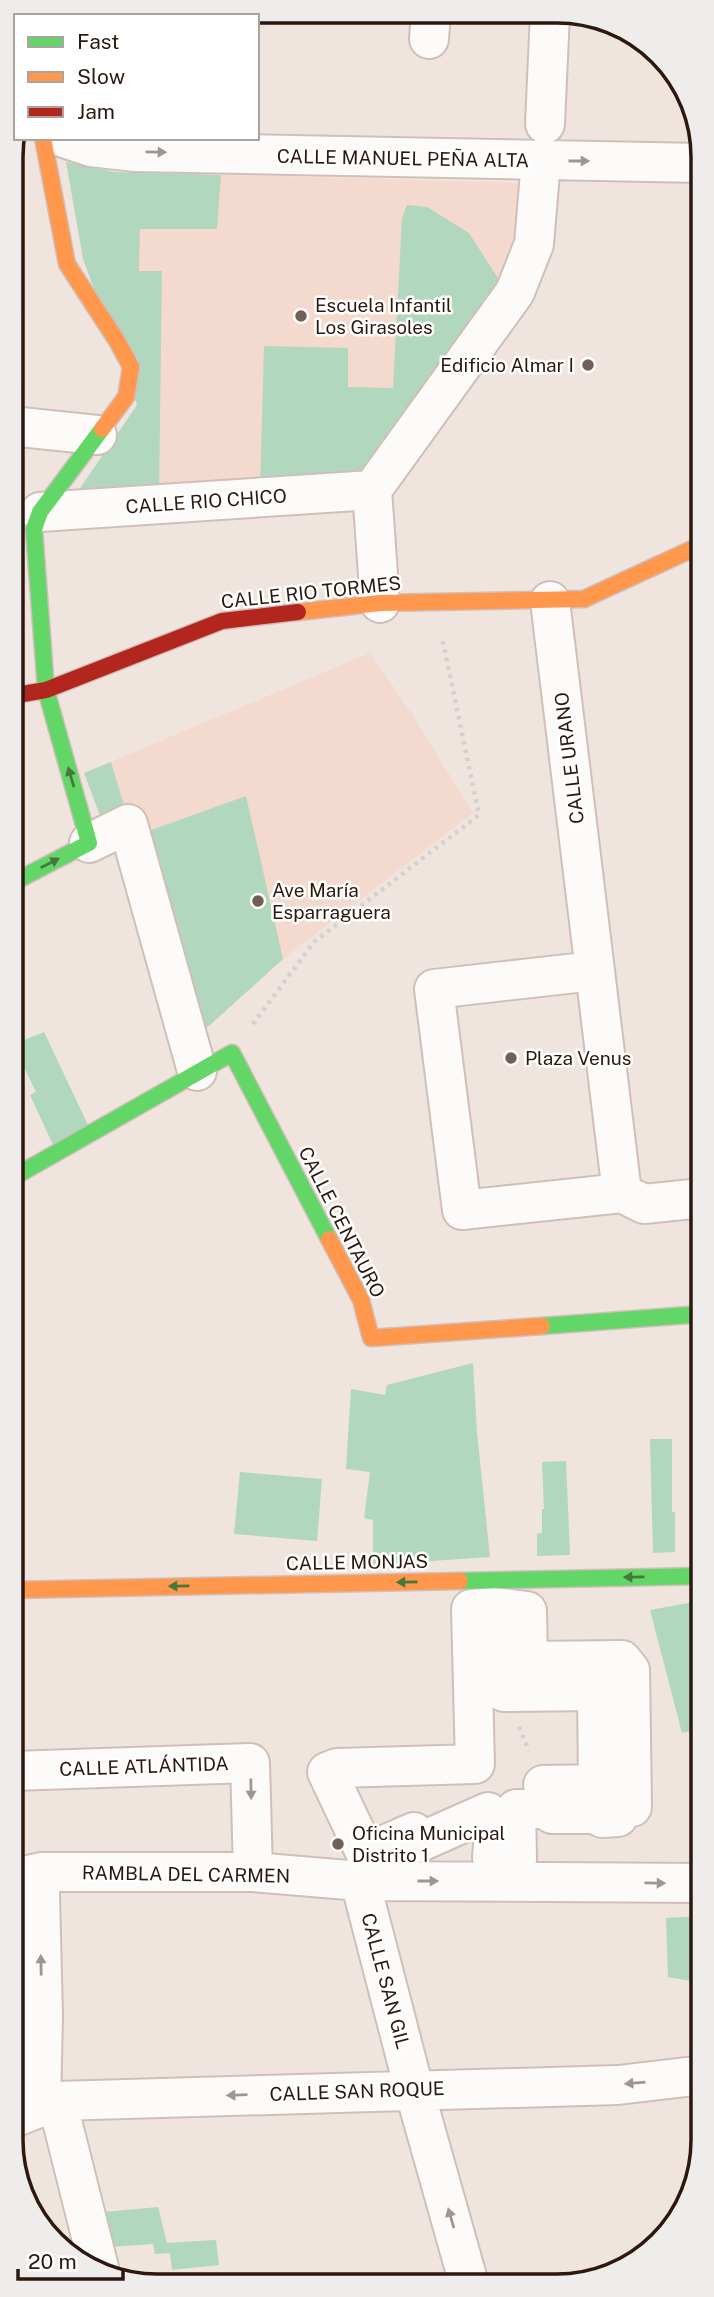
<svg xmlns="http://www.w3.org/2000/svg" width="714" height="2297" viewBox="0 0 714 2297" font-family="'Public Sans',sans-serif">
<rect width="100%" height="100%" fill="#f0e4de"/>
<path fill="#f4d9ce" d="M66,162L115,172L526,183L510,276L362,484L83,499L137,405Z
M370,653L412,714L473,813L283,959L200,1034L134,811L105,829L84,773Z"/>
<path fill="#b1d7bf" d="M66,162L115,172L221,175L217,229H140L139,271H162L159,494L74,497L137,405L83,259Z
M407,205L427,207L469,233L503,286L362,484L260,489L264,346L348,348V387L393,388L402,218Z
M111,762L127,815L105,829L84,773Z
M246,796L283,959L200,1034L143,833Z
M44,1032L88,1125L53,1145L30,1095L36,1092L23,1065L12,1069V1041L14,1044Z
M473,1363L477,1432L490,1557L373,1565V1520L364,1518L370,1472L346,1469L351,1389L385,1395L387,1385Z
M650,1439H672V1512H675V1552L653,1553Z
M566,1461L570,1555L537,1556V1534L542,1533V1509H544L542,1462Z
M240,1472L322,1479L317,1541L234,1534Z
M694,1602L703,1630V1728L682,1733L650,1610Z
M703,1916V1983L668,1977L666,1918Z
M158,2207L167,2243L216,2240L219,2265L172,2270L170,2253L155,2254L153,2244L110,2247L103,2212Z"/>
<g fill="none" stroke-linecap="round" stroke-linejoin="round">
<g stroke="#d0bfb9" stroke-width="42">
<path id="street" d="M240,16L241,11
M429,39L431,12
M545,124L550,13
M64,138L91,147L135,152L701,163
M11,426L97,435
M40,512L372,490
M550,601L622,1193L644,1204L702,1198
M380,603L372,490L515,292L534,244L541,161
M89,843L128,824L197,1071
M594,971L434,989L462,1210L622,1193
M494,1607L527,1611L528,1661L622,1660L630,1670L632,1807H623L618,1813V1817L602,1818V1814H552V1809H516L517,1859L492,1857L495,1824L488,1812L418,1843L414,1832C397,1839 383,1847 365,1852L327,1772L337,1768L475,1764L471,1609Z
M495,1626L496,1663L504,1692L597,1691L598,1784L543,1785
M13,1771L250,1763L253,1872
M13,1878L42,1872H253L360,1881L703,1883
M360,1881L414,2089L469,2284
M57,2101L99,2268
M41,2107L43,2016L40,1894L42,1872
M13,2118L57,2101L618,2085L703,2075"/>
</g>
<g stroke="#d0bfb9" stroke-width="19">
<path id="fast" d="M12,883L89,843L46,690L34,529L40,512L102,429
M12,1178L232,1053L329,1239
M542,1326L702,1314
M460,1581L703,1576"/>
</g>
<g stroke="#d0bfb9" stroke-width="19">
<path id="slow" d="M43,138L67,264L117,341L131,367L126,397L102,429
M298,612L380,603L584,599L701,545
M329,1239L361,1300L371,1338L542,1326
M13,1590L460,1581"/>
</g>
<g stroke="#d0bfb9" stroke-width="19">
<path id="jam" d="M11,696L46,690L222,621L298,612"/>
</g>
<path stroke="#d4d0ce" stroke-width="4.5" stroke-dasharray="3.5 5" stroke-linecap="butt" d="M253,1024L314,942L479,815L442,637
M519,1727L529,1751"/>
<use href="#street" stroke="#fdfbfa" stroke-width="38"/>
<use href="#fast" stroke="#63d668" stroke-width="16"/>
<use href="#slow" stroke="#ff974d" stroke-width="16"/>
<use href="#jam" stroke="#b3261e" stroke-width="16"/>
</g>
<defs><path id="oneway-solid" d="M-6-.8H1V-3.2L6.5 0L1 3.2V.8H-6Z" transform="scale(1.75)"/></defs>
<g fill="#9f9591">
<use href="#oneway-solid" transform="translate(156 152) rotate(1)"/>
<use href="#oneway-solid" transform="translate(579 161)"/>
<use href="#oneway-solid" transform="translate(251 1789) rotate(89)"/>
<use href="#oneway-solid" transform="translate(428 1881)"/>
<use href="#oneway-solid" transform="translate(655 1883) rotate(1)"/>
<use href="#oneway-solid" transform="translate(41 1965) rotate(-91)"/>
<use href="#oneway-solid" transform="translate(635 2083) rotate(175)"/>
<use href="#oneway-solid" transform="translate(237 2095) rotate(178)"/>
<use href="#oneway-solid" transform="translate(451 2218) rotate(-106)"/>
</g>
<g fill="#48773c">
<use href="#oneway-solid" transform="translate(71 777) rotate(-106)"/>
<use href="#oneway-solid" transform="translate(50 863) rotate(-27)"/>
<use href="#oneway-solid" transform="translate(634 1577) rotate(179)"/>
<use href="#oneway-solid" transform="translate(407 1582) rotate(179)"/>
<use href="#oneway-solid" transform="translate(179 1586) rotate(179)"/>
</g>
<g fill="#715f58" stroke="#fff" stroke-width="2.5">
<circle cx="301" cy="316" r="7"/>
<circle cx="588" cy="365" r="7"/>
<circle cx="258" cy="901" r="7"/>
<circle cx="511" cy="1058" r="7"/>
<circle cx="338" cy="1844" r="7"/>
</g>
<g text-anchor="middle" dominant-baseline="central" stroke-width="5" stroke-linejoin="round" paint-order="stroke">
<g font-size="19" fill="#2d1810" stroke="#fff">
<text transform="translate(403 158) rotate(1)">CALLE MANUEL PEÑA ALTA</text>
<text transform="translate(206 501) rotate(-4)">CALLE RIO CHICO</text>
<text transform="translate(311 592) rotate(-6)">CALLE RIO TORMES</text>
<text transform="translate(569 758) rotate(-97)">CALLE URANO</text>
<text transform="translate(342 1222) rotate(63)">CALLE CENTAURO</text>
<text transform="translate(357 1562) rotate(-1)">CALLE MONJAS</text>
<text transform="translate(144 1766) rotate(-2)">CALLE ATLÁNTIDA</text>
<text transform="translate(186 1874) rotate(1)">RAMBLA DEL CARMEN</text>
<text transform="translate(386 1981) rotate(75)">CALLE SAN GIL</text>
<text transform="translate(357 2091) rotate(-2)">CALLE SAN ROQUE</text>
</g>
<g font-size="19" fill="#2d1810" stroke="#fff" text-anchor="start">
<text x="315" y="305">Escuela Infantil<tspan x="315" dy="22">Los Girasoles</tspan></text>
<text x="574" y="365" text-anchor="end">Edificio Almar I</text>
<text x="272" y="890">Ave María<tspan x="272" dy="22">Esparraguera</tspan></text>
<text x="525" y="1058">Plaza Venus</text>
<text x="352" y="1833">Oficina Municipal<tspan x="352" dy="22">Distrito 1</tspan></text>
</g>
</g>
<path d="M0 0H714V2297H0ZM157 23H557A134 134 0 0 1 691 157V2140A134 134 0 0 1 557 2274H157A134 134 0 0 1 23 2140V157A134 134 0 0 1 157 23Z" fill="#eeedec" fill-rule="evenodd"/>
<path fill="none" stroke="#2d1810" stroke-width="3.5" d="M157 23H557A134 134 0 0 1 691 157V2140A134 134 0 0 1 557 2274H157A134 134 0 0 1 23 2140V157A134 134 0 0 1 157 23Z"/>
<rect x="14" y="14" width="245" height="126" fill="#ffffff" stroke="#aba39f" stroke-width="2"/>
<rect x="28" y="37" width="35" height="10" fill="#63d668" stroke="#aba39f" stroke-width="2"/>
<text x="77" y="49" font-size="21" fill="#2d1810">Fast</text>
<rect x="28" y="72" width="35" height="10" fill="#ff974d" stroke="#aba39f" stroke-width="2"/>
<text x="77" y="84" font-size="21" fill="#2d1810">Slow</text>
<rect x="28" y="107" width="35" height="10" fill="#b3261e" stroke="#aba39f" stroke-width="2"/>
<text x="77" y="119" font-size="21" fill="#2d1810">Jam</text>
<path d="M18 2269v10h105v-10" fill="none" stroke="#2d1810" stroke-width="3.5"/>
<text x="28" y="2269" font-size="21" fill="#2d1810" stroke="#ffffff" stroke-width="5" paint-order="stroke">20 m</text>
</svg>
